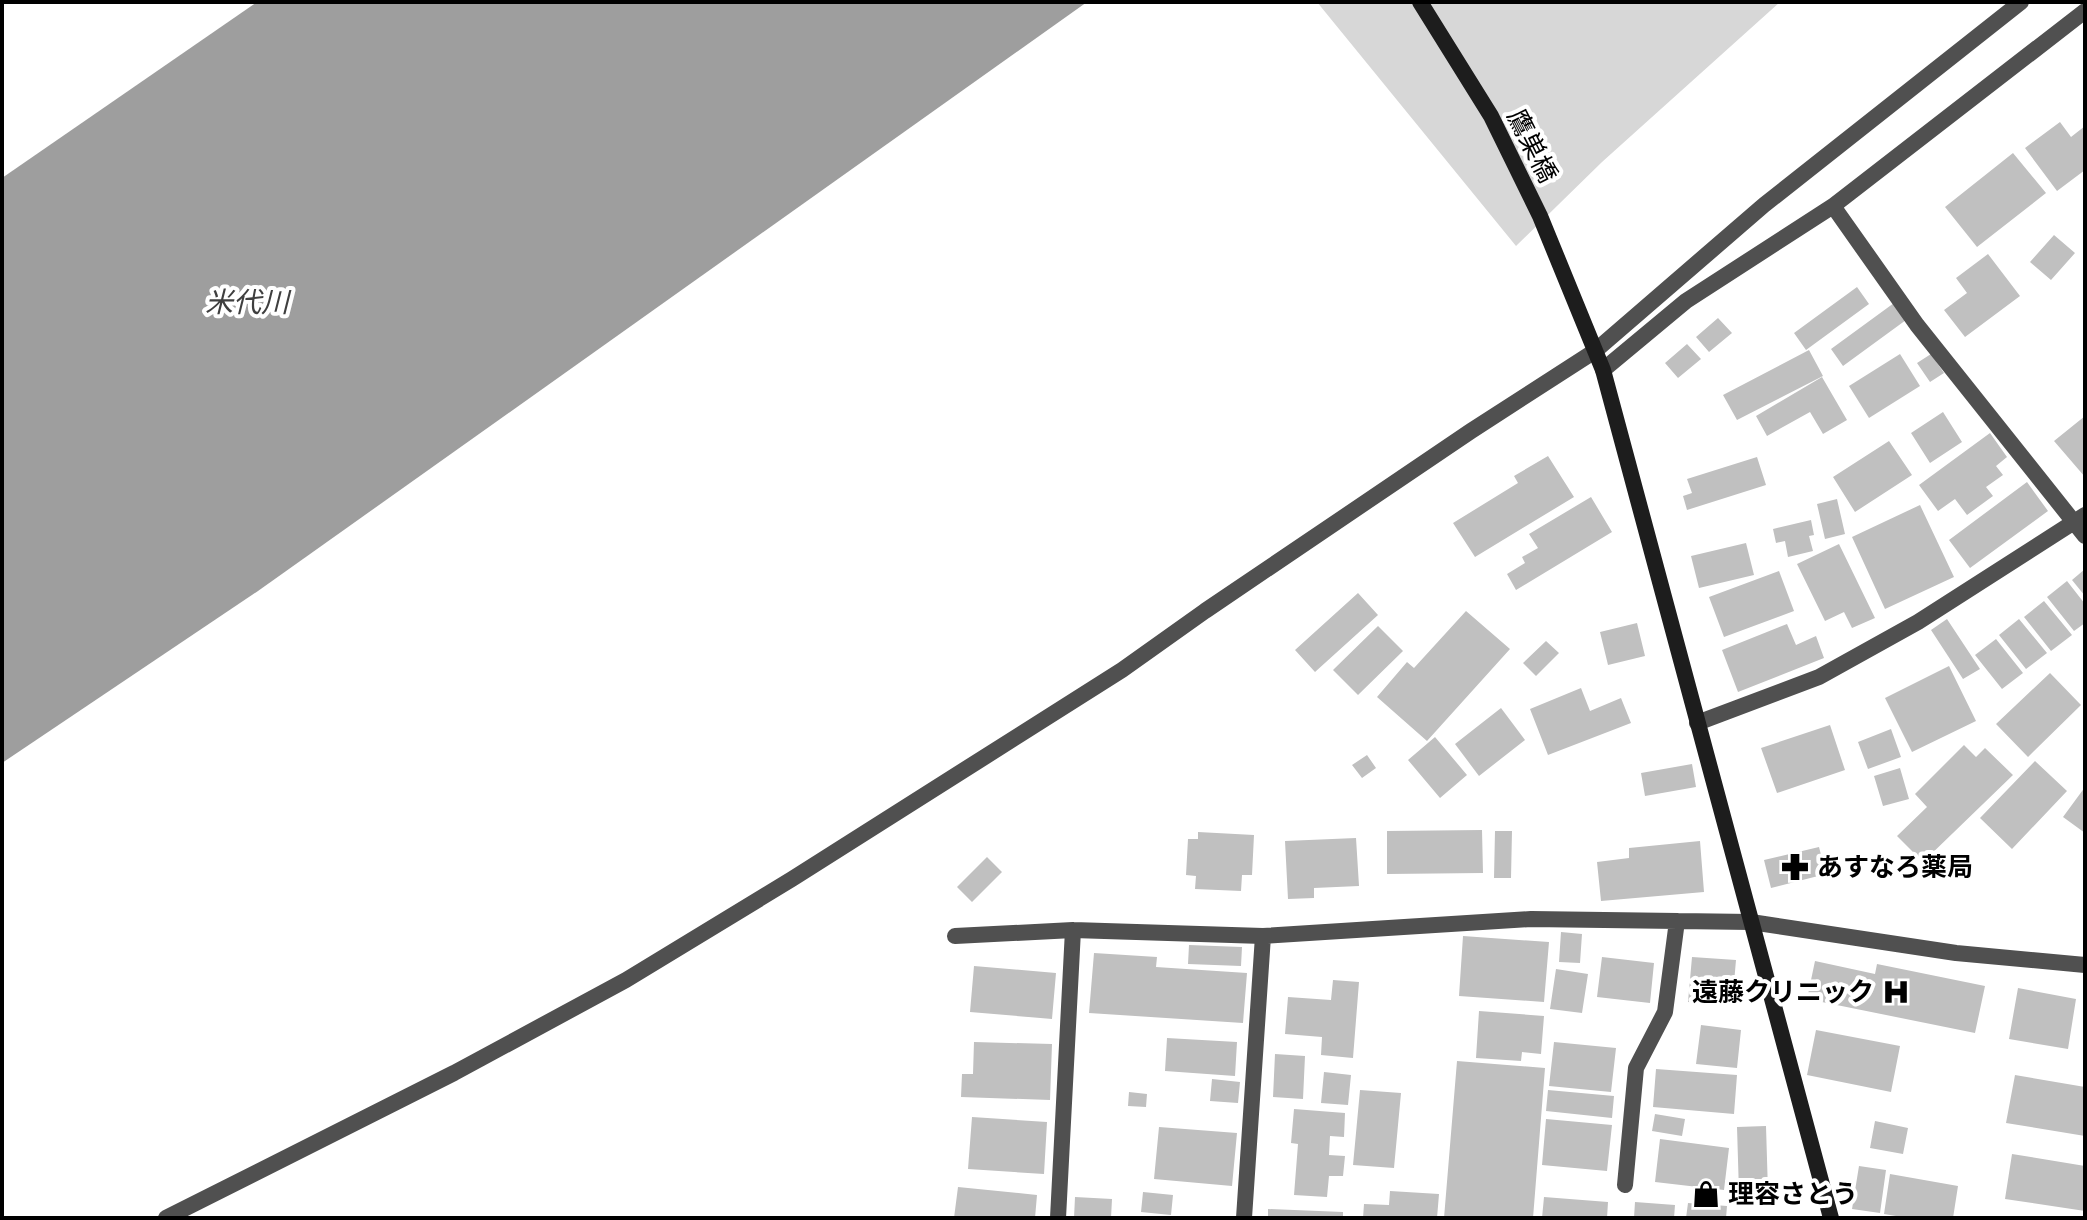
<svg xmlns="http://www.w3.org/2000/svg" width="2087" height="1220" viewBox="0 0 2087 1220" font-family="'Source Sans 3','Noto Sans JP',sans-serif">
<rect width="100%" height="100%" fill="#fff"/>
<path fill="#d7d7d7" d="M1317,2H1780L1602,162L1516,246Z"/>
<path fill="#9e9e9e" d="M257,2H1087L258,591L2,763V178Z"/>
<path fill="#c0c0c0" d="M2060,122L2071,137L2085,126V170L2057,191L2025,148Z
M2013,153L2046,193L1977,247L1945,207Z
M2054,235L2075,253L2051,280L2030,262Z
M1988,254L2020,296L1965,337L1944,310L1967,293L1956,278Z
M1857,287L1869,304L1806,350L1794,333Z
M1894,303L1906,320L1843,366L1831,349Z
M1718,318L1732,333L1709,352L1696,337Z
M1687,344L1701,359L1678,378L1665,363Z
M1809,350L1823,376L1737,420L1723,395Z
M1900,354L1920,386L1869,418L1849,386Z
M1931,354L1944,373L1930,382L1917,363Z
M1822,377L1847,420L1823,434L1810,412L1767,436L1756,416Z
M1943,412L1962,442L1930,463L1911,433Z
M2085,416V477L2054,441Z
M1990,433L2007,457L1996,466L2003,475L1986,487L1993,496L1967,515L1955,499L1938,511L1919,485Z
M1889,441L1912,475L1855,512L1833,477Z
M1548,456L1574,497L1475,557L1453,523L1518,483L1514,476Z
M1757,457L1766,485L1687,510L1683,496L1692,493L1687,479Z
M2027,482L2048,511L1970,568L1949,540Z
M1591,497L1612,532L1516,590L1507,574L1525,563L1522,557L1538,548L1529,534Z
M1837,499L1845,534L1825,539L1817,504Z
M1920,505L1954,577L1885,609L1852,537Z
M1811,520L1814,535L1809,536L1813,551L1788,557L1785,541L1776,543L1773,529Z
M1746,543L1754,575L1699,588L1691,556Z
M1839,544L1875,618L1852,628L1844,612L1825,621L1797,564Z
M2085,569V596L2072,580Z
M1779,571L1794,611L1724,637L1709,597Z
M2067,581L2085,604V623L2074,631L2047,597Z
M1358,593L1378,615L1315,672L1295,650Z
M2044,601L2072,635L2051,651L2024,617Z
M1466,611L1510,649L1427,741L1377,697L1407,662L1414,668Z
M1947,619L1980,669L1963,679L1931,630Z
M2019,619L2047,653L2026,669L1999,635Z
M1637,623L1645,656L1608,665L1600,632Z
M1787,624L1796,645L1816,636L1824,658L1738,692L1722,650Z
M1378,626L1403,651L1358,695L1333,670Z
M1996,639L2023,673L2002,689L1975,655Z
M1546,641L1559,653L1536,676L1523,663Z
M1949,666L1976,721L1912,752L1885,698Z
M2050,673L2081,705L2028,757L1996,724Z
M1581,688L1590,711L1621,698L1631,723L1548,755L1530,709Z
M1501,708L1525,740L1479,776L1455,744Z
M1830,725L1845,770L1777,793L1761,748Z
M1891,729L1901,757L1868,769L1858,742Z
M1435,737L1467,775L1440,798L1408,760Z
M1964,745L1976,757L1985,748L2013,775L1923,862L1897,836L1927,807L1915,794Z
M1367,755L1376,768L1362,778L1352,765Z
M2035,761L2067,791L2012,849L1980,818Z
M1692,764L1696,787L1645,796L1641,773Z
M1900,768L1909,799L1883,806L1874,776Z
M2085,787V833L2063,817Z
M1482,830L1483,873L1387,874V831Z
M1495,831H1512L1511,878H1494Z
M1198,832L1254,835L1252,875H1242L1241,891L1195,889L1196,876L1186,875L1188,839H1198Z
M1356,838L1359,886L1314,888V898L1288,899L1285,841Z
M1700,841L1704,892L1601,901L1597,862L1629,858V848Z
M1819,847L1826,874L1771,888L1764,860Z
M987,857L1002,872L972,902L957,887Z
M1561,932L1582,934L1580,963L1559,962Z
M1463,936L1549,942L1544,1002L1459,996Z
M1189,945L1242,947L1241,966L1188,964Z
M1094,953L1157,957L1156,967L1247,973L1243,1023L1089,1013Z
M1602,957L1654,963L1650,1003L1597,997Z
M1692,957L1736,960L1732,1006L1688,1002Z
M1815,961L1875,974L1877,964L1985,986L1975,1033L1807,999Z
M974,966L1056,973L1052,1019L970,1012Z
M1556,969L1588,974L1582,1013L1550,1009Z
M1333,980L1359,982L1353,1058L1321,1055L1322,1037L1285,1034L1288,997L1331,1000Z
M2018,988L2076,999L2068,1049L2009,1039Z
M1479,1011L1544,1016L1541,1054L1522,1052L1521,1061L1476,1058Z
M1701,1025L1741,1030L1737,1068L1696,1064Z
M1816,1030L1900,1046L1891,1092L1807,1075Z
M1167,1038L1237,1042L1235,1076L1165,1071Z
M974,1042L1052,1044L1050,1100L961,1097L962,1074H973Z
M1554,1042L1616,1048L1611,1092L1549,1086Z
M1275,1054L1305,1056L1303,1099L1273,1097Z
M1457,1061L1545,1068L1533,1218H1444Z
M1656,1069L1737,1075L1734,1114L1653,1107Z
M1324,1072L1351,1075L1348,1105L1321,1103Z
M2015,1075L2085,1087V1136L2006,1123Z
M1212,1079L1240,1082L1238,1103L1210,1101Z
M1360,1090L1401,1093L1394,1168L1353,1165Z
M1548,1090L1614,1096L1612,1118L1546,1111Z
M1129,1092L1147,1094L1146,1107L1128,1106Z
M1294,1109L1345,1113L1344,1137L1330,1136L1329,1155L1345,1156L1343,1176H1329L1327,1197L1294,1195L1298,1144L1291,1143Z
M1655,1114L1685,1119L1682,1136L1652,1131Z
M972,1117L1047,1122L1044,1174L968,1169Z
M1546,1119L1612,1125L1607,1171L1542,1165Z
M1875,1121L1908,1128L1903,1154L1870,1148Z
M1766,1126L1768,1192L1739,1193L1737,1127Z
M1159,1127L1237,1133L1232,1186L1154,1179Z
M1660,1139L1729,1148L1724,1190L1655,1182Z
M2012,1154L2085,1166V1211L2005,1199Z
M1859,1166L1886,1170L1880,1213L1852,1209Z
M1890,1174L1958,1186L1953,1218H1908L1884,1214Z
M958,1187L1037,1195L1035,1218H954Z
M1390,1191L1439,1194L1437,1218H1363L1364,1204L1389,1205Z
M1143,1192L1173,1195L1171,1215L1141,1212Z
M1075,1197L1112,1199L1111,1218H1074Z
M1544,1197L1608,1202L1607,1218H1542Z
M1635,1202L1675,1205L1674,1218H1634Z
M1688,1203L1727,1206L1726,1218H1686Z
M1268,1209L1343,1212V1218H1268Z"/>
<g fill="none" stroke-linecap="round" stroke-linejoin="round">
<path stroke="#505050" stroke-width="16" d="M1833,206L1917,325L2085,536
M1603,370L1686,301L1833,206L2085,11
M1697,723L1819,677L1918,622L2085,515
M955,936L1073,930L1263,936L1531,919L1751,922L1956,953L2085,965
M1625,1185L1636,1068L1665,1012L1677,921
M166,1218L454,1073L626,980L792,879L1122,670L1205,611L1471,431L1595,351L1764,205L2021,2
M1058,1218L1073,930
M1244,1218L1263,936"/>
<path stroke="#1d1d1d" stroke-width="16" d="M1420,2L1491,116L1540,216L1603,370L1831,1218"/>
</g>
<defs>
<g id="pharmacy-bare" transform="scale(2.16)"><path d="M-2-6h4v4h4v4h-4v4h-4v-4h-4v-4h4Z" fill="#000" stroke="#fff" stroke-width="2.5" paint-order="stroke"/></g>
<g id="hospital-bare" transform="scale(2.16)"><path d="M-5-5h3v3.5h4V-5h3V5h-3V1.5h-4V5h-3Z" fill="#000" stroke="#fff" stroke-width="2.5" paint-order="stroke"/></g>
<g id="shop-bare" transform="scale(2.16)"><path d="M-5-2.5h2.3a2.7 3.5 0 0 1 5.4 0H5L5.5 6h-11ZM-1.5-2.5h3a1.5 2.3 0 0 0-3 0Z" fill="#000" stroke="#fff" stroke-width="2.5" paint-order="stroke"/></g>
</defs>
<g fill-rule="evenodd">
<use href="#pharmacy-bare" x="1795" y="867"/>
<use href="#hospital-bare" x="1896" y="992"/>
<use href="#shop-bare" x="1706" y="1194"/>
</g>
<g text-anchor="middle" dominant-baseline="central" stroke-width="8" stroke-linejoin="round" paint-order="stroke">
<g font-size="26" fill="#000" stroke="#fff">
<text transform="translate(1532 146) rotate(63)">鷹巣橋</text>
</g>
<g font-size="26" font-weight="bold" fill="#000" stroke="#fff" text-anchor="start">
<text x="1817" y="867">あすなろ薬局</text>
<text x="1874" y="992" text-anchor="end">遠藤クリニック</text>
<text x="1728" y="1194">理容さとう</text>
</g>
<g font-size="28" font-style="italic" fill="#3f3f3f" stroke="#fff">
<text x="247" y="303">米代川</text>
</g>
</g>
<rect width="2087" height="1220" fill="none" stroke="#000000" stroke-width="8"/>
</svg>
